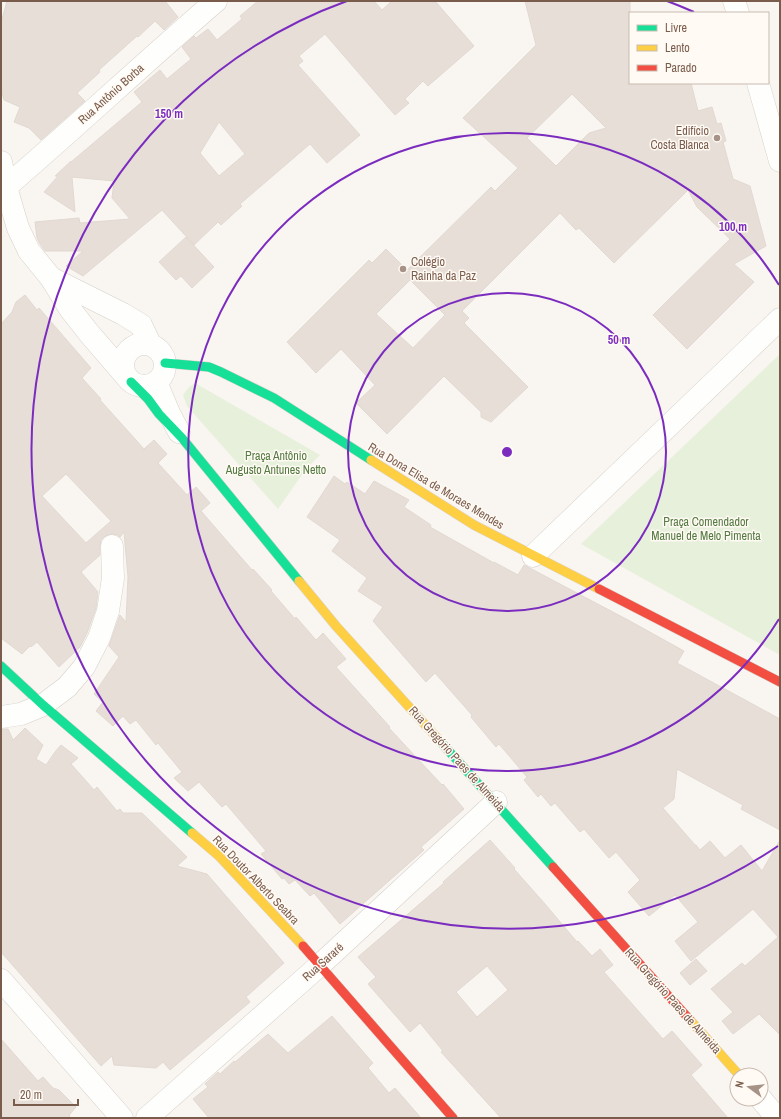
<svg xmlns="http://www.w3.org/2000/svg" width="781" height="1119" viewBox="0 0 781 1119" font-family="'Archivo Narrow',sans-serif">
<rect width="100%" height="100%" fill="#f9f5f0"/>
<path fill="#e7f0db" d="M780,354V655L581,544Z
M195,383L320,455L306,469L278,509L187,406L183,395L189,387Z"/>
<path fill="#e6ded7" stroke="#e2d8d2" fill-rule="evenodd" d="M7,1H165L178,17L164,30L155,21L138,37L137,36L99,70L100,72L77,93L85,101L41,140L29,128L14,122L20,107L4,100L1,88V23Z
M258,1H374L382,10L392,1H435L474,46L428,86L423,81L405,99L409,103L395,115L325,34L299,56L303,61L298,65L360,135L327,163L310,144L240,204L242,206L221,225L218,222L194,245L162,210L83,276L66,266L83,251H45L40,244L37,238L35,222L79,218L80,223L130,219L112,198L114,181L72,177L75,212L44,192L58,176H55L71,161V162L142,102L134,92L160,70L167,79L191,59L182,47L194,36L196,38L208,29L217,40L242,19L240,16ZM219,122L245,154L219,176L200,153Z
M525,1H630V83H691L698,111L712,107L717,124L721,123L726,141L723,142L733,179L750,186L766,246L734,264L754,282L687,349L653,315L730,239L697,207L688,190L614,263L579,228L576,230L560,213L462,311L469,318L464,323L528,387L491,422L481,417V412L444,376L387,434L356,403L375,385L341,349L316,373L287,342L369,260L372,263L386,249L407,270L491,187L495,191L518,168L463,118L536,45ZM572,94L606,128L589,133L556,166L527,138ZM410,280L445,315L413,348L376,314Z
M186,237L214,267L192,288L181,276L176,280L159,262Z
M25,295L37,310L39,308L91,368L82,378L101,399L100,400L144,449L154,440L167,454L158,463L187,495L196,487L210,503L201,511L252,570L253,569L272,590L271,591L295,619L296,617L316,640L323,633L346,659L336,667L390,727L389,728L442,785L443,784L464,809L421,847L424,850L340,924L314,893L310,896L295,880L289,884L284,878L282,879L261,854L266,851L226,804L222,807L199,782L188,791L174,778L182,772L158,743L156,745L136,720L130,724L123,716L113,726L96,711L103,702L94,694L119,657L109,646L120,615L126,622L128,577L124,532L120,537L118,535L112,534L105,536L101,540L100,546V555L81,572L98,592L96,608L87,633L80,647L59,667L37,642L31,647L30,646L22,654L1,638V324L12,312L16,302ZM66,474L111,521L86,543L42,496Z
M334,476L345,484L347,482L365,494L374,481L409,500L404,507L431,525L430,527L494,563V562L518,575L524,565L628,620L684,651L677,663L780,719V830L741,809L743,805L677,769L674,799L663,808L695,845H696L700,850L710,841L725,858L741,845L762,871L780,840V1035L759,1014L733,1034L722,1021L733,1012L711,989L742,963L745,966L778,937L753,909L691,961L675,941L698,922L675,895L649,916L628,892L640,880L616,852L609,858L584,829L580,832L555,803L551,806L541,794L538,797L524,780L527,777L499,744L496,747L471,717L472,715L435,673L426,682L373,621L383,607L358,591L367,578L332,551L340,540L307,517Z
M25,728L43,745L36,759L46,765L55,752L61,745L78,758L71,764L94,790L97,787L117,811L120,809L123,813H142L187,857L177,866L207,874L284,963L246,997L250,1002L170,1070L163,1062L156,1068L114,1065L112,1056L101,1066L1,952V729H8L13,740Z
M490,840L515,868L514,869L545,904L577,942L578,941L592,956L600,949L613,965L604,972L663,1039L672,1031L702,1065L691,1075L728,1118H501L441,1052L443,1051L420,1023L410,1032L368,984L376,977L358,957L444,883L443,882ZM487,966L508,990L477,1017L456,992Z
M696,959L707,971L690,985L680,973Z
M332,1016L373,1063L368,1068L389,1093L395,1088L421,1118H209L193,1099L208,1087L205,1084L218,1072L220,1074L234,1061L235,1062L268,1034L288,1053Z
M1,1039L38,1081L43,1077L53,1088L59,1090L76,1107L70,1114L69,1118H1Z"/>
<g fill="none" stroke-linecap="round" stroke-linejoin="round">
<g stroke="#d7d1cb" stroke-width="23">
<path id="street" d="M734,1L738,13
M758,83L780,161
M1,162L6,187L18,228L29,251L51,278L70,309L88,332L125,375
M6,187C77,126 145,62 216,1
M51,278L123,314L141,325L150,344
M123 365a21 21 0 1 1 42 0a21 21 0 1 1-42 0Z
M156,382L169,413L179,432
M533,556L780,319
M1,717L21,714L43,705L67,687L84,667L99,638L108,611L113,578L112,546
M1,980L122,1118
M761,1099L777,1118
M147,1118L320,965L496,802"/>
</g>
<g stroke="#d9d2cb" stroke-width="10">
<path id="fast" d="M165,363L209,367L221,372L274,398L371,460
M131,382L148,399L159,414L182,438L299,581
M1,666L43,705L192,833
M438,739L553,867"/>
</g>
<g stroke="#d9d2cb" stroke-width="10">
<path id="slow" d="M371,460L474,525L599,589
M299,581L336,626L438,739
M192,833L219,856L303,946
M690,1020L739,1075"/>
</g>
<g stroke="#d9d2cb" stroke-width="10">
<path id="jam" d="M599,589L780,682
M553,867L690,1020
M303,946L453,1118"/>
</g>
<use href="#street" stroke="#fefefd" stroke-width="22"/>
<use href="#fast" stroke="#16e098" stroke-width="9"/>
<use href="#slow" stroke="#ffcf43" stroke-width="9"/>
<use href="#jam" stroke="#f24e42" stroke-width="9"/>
</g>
<g fill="none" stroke="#7b2cbf" stroke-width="2">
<circle cx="507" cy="452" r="159"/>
<path d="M779 619A319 319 0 1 1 779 285"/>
<path d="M778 846A478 478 0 1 1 347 1M667 1A478 478 0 0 1 694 12"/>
</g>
<g fill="#a69286" stroke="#fffaf3" stroke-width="1.5">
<circle cx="717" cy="138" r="4"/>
<circle cx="403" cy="269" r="4"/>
</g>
<g text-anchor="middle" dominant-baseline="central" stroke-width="3" stroke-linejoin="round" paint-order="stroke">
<g font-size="12" fill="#7a5c4d" stroke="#fffaf3">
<text transform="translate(111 94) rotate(-42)">Rua Antônio Borba</text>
<text transform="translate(436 486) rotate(31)">Rua Dona Elisa de Moraes Mendes</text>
<text transform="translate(457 759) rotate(48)">Rua Gregório Paes de Almeida</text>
<text transform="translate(256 880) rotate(46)">Rua Doutor Alberto Seabra</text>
<text transform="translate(323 962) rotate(-42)">Rua Sararé</text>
<text transform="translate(673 1001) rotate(48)">Rua Gregório Paes de Almeida</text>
</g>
<g font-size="12" fill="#7a5c4d" stroke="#fffaf3" text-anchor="end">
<text x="709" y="131">Edifício<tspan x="709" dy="14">Costa Blanca</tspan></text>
<text x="411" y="262" text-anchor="start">Colégio<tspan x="411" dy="14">Rainha da Paz</tspan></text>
</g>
<g font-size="12" fill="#537a41" stroke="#fffaf3">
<text x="276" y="456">Praça Antônio<tspan x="276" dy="14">Augusto Antunes Netto</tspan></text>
<text x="706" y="522">Praça Comendador<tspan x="706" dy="14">Manuel de Melo Pimenta</tspan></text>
</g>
</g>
<circle cx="507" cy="452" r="6" fill="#7b2cbf" stroke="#fffaf3" stroke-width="2"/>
<g font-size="12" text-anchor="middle" font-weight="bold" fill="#7b2cbf" stroke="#fffaf3" stroke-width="3" stroke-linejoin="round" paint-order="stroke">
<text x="169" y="118">150 m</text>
<text x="733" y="231">100 m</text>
<text x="619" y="344">50 m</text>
</g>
<rect width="781" height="1119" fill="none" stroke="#7a5c4d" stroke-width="4"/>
<rect x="629" y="12" width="140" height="72" fill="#fffaf3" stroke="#cabbb1"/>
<rect x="637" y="25" width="20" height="6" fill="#16e098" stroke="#cabbb1"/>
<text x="665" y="32" font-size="12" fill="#7a5c4d">Livre</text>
<rect x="637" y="45" width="20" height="6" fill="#ffcf43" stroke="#cabbb1"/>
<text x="665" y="52" font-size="12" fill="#7a5c4d">Lento</text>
<rect x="637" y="65" width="20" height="6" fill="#f24e42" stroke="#cabbb1"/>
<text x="665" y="72" font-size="12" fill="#7a5c4d">Parado</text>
<g transform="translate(749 1087) rotate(285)"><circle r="19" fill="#fffaf3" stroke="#cabbb1"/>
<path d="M0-3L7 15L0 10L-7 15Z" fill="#a69286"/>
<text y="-6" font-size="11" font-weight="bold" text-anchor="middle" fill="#7a5c4d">N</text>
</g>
<path d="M14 1099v6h64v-6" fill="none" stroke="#7a5c4d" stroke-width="2"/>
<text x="20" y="1099" font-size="12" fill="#7a5c4d" stroke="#fffaf3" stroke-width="3" paint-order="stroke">20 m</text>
</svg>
